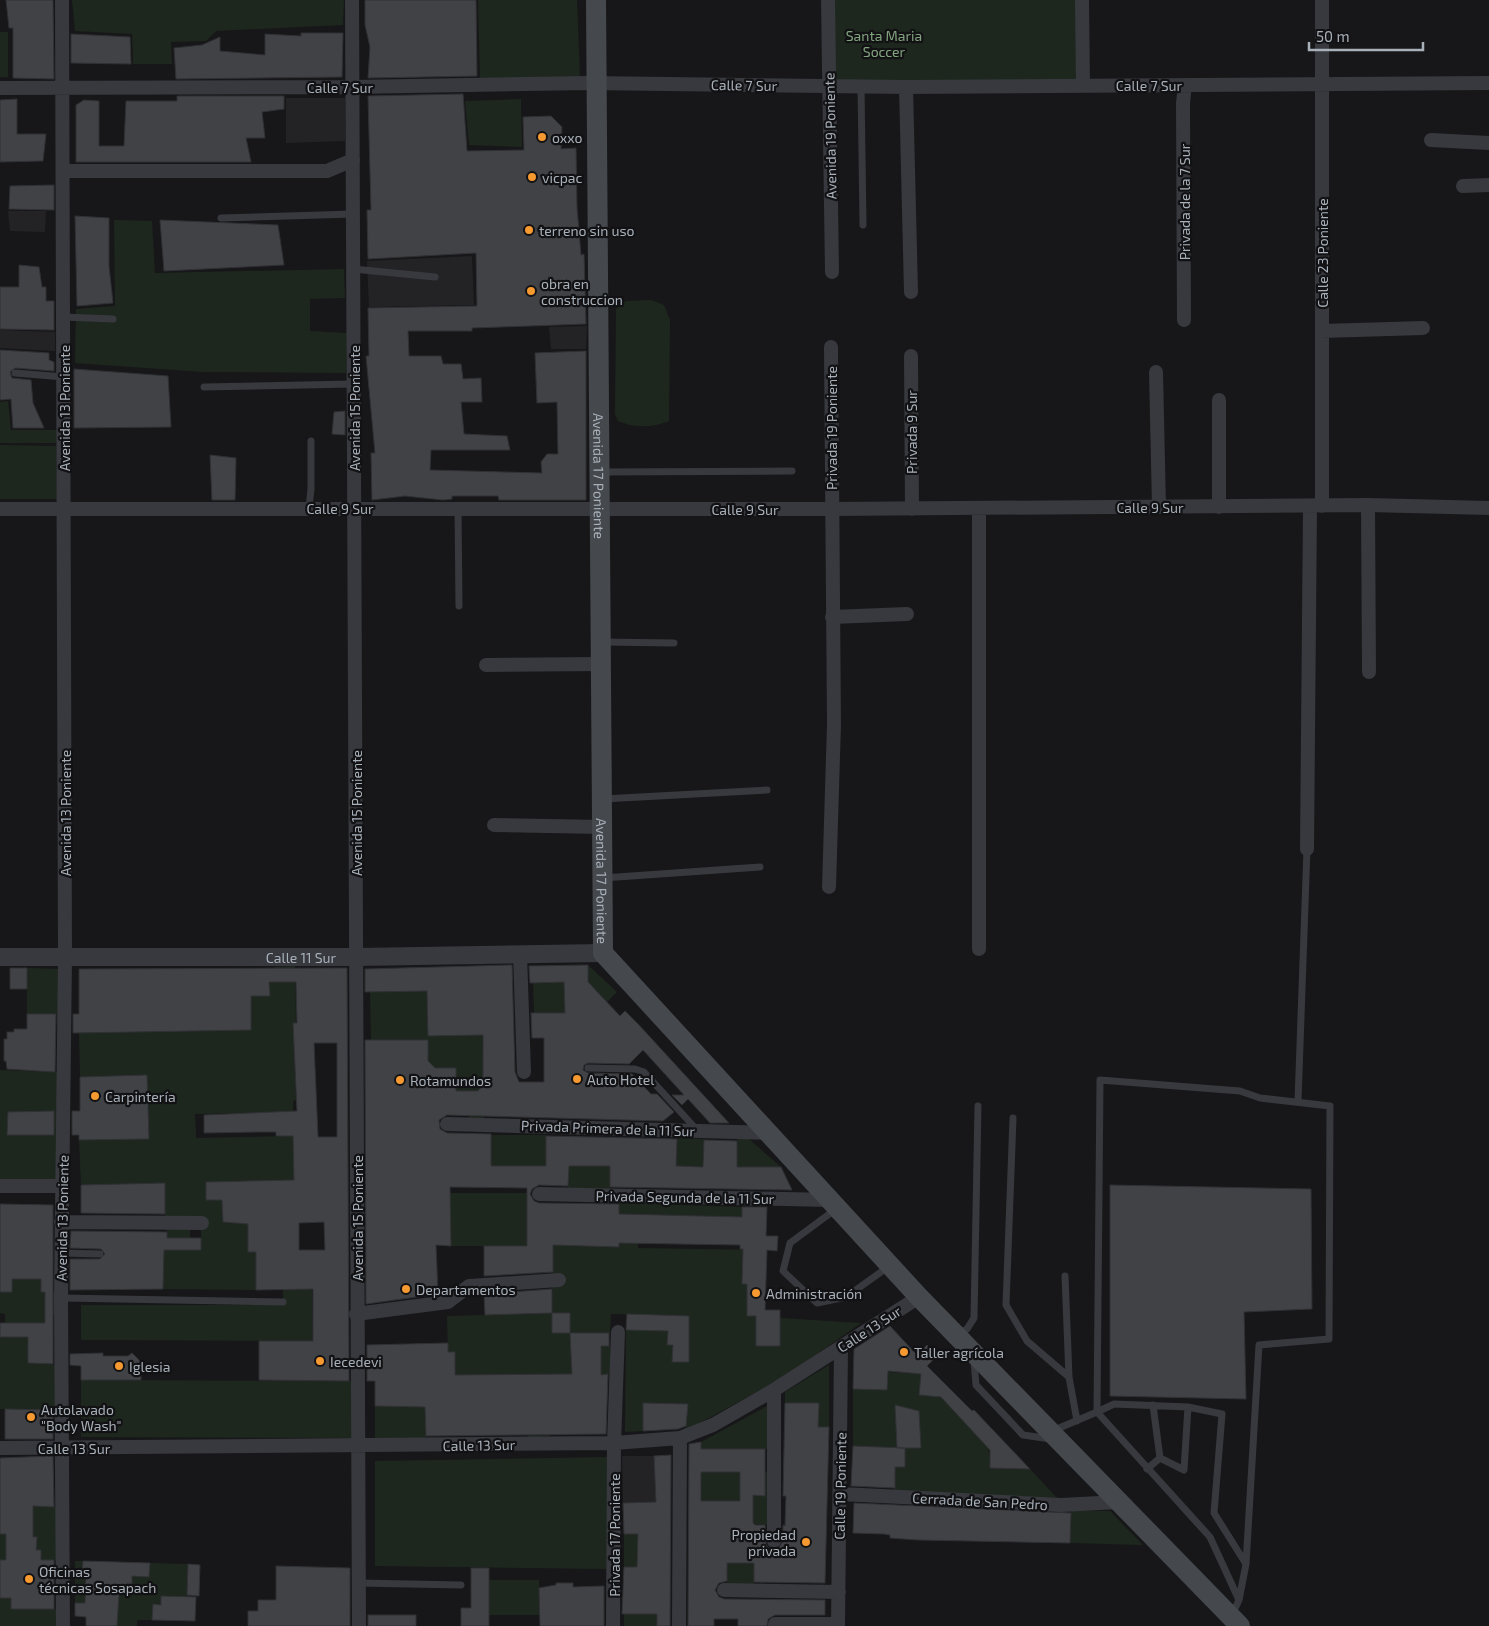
<svg xmlns="http://www.w3.org/2000/svg" width="1489" height="1626" viewBox="0 0 1489 1626" font-family="'Exo 2',sans-serif">
<rect width="100%" height="100%" fill="#171719"/>
<path fill="#232326" d="M286,98H345V141L286,143Z
M8,211H46L45,232L10,231Z
M472,256L474,305L369,307L367,261Z
M587,326L586,349H551L549,327Z
M0,330L55,332V351L0,348Z
M622,1456H654L656,1503H623Z"/>
<path fill="#1e271e" fill-rule="evenodd" d="M72,0H344L343,25L216,31L206,41L171,42L172,64H133L132,34L75,31Z
M478,0H577L580,79L480,80Z
M828,0H1082L1083,84L828,86Z
M0,32H8V77H0Z
M521,99L522,147L469,145L465,101Z
M114,220L152,221L155,273L344,269L345,298L310,299V331L347,333L346,373L203,372L75,363L76,309L115,306Z
M651,300L664,305L670,320L669,421C652,428 634,428 618,421L615,414L616,309L626,301Z
M8,401L11,430H57L56,443H0V402Z
M0,445L56,446L57,499H0Z
M588,965L617,992L607,1002L595,989L588,995Z
M295,966L296,1023H293L296,1100L293,1101V1112L195,1114L196,1138L293,1136L294,1180L248,1224V1252H256V1290L163,1289L164,1250H176L167,1238V1229H190V1250H201V1217L165,1218V1183L81,1185L79,1140L149,1138L147,1075L80,1077L79,1033L251,1030V996H269V982H274V967ZM246,1181L247,1224L223,1222L222,1200H206V1182Z
M27,968L59,969V1014H27Z
M533,982H564L565,1013H534Z
M427,991V1021H437L438,1036L471,1035L470,1008H482L484,1120H469L468,1091H456V1068H428L371,1040L370,992Z
M0,1070L59,1072L57,1180L0,1179Z
M491,1135H546V1166H491Z
M677,1138L704,1139L703,1167L676,1166Z
M737,1139H749L781,1167H737Z
M569,1166H610V1189L568,1188Z
M450,1193H527V1246H451Z
M619,1203L742,1207V1217L711,1219V1216L623,1214L619,1220Z
M619,1238H638V1248L766,1250L751,1284L753,1316L756,1317V1346H780V1318L861,1323L786,1376L685,1431L688,1404L643,1403V1431L625,1432L626,1330L668,1331L667,1344L673,1345L672,1361H689V1316L611,1314L610,1333H570V1346H610V1374L601,1375L572,1366V1374L455,1375V1352H448L447,1316L552,1313L553,1245L618,1247Z
M12,1269H29L30,1279H41V1292H57V1314H45V1323L28,1324V1363L58,1365L57,1410L0,1409V1337H5V1314L0,1313V1292L12,1291Z
M283,1289H312L313,1341L81,1340V1305H283Z
M829,1365V1427H818V1403H785V1392Z
M888,1372L921,1374L919,1395L960,1399C978,1417 991,1441 990,1468L1030,1469L1057,1498L894,1492L895,1477L892,1467H905V1455L885,1454L884,1448L853,1446V1389L887,1390ZM895,1406L919,1411L921,1448H897Z
M81,1380L354,1381V1438L81,1437Z
M769,1405L770,1449L724,1450V1472H770V1525L739,1523L732,1518H753V1501H724L746,1563H754V1587H727V1563L702,1560L701,1442Z
M375,1406L549,1410L550,1436L528,1438V1426L426,1425V1438H375Z
M607,1457L608,1569L375,1566V1461Z
M0,1506L57,1507L58,1560H41L36,1550V1537H21V1560H0V1534H6V1537L33,1534V1508Z
M1071,1510L1110,1511L1143,1545L1070,1543Z
M624,1534H656L637,1548V1557L649,1567H624Z
M75,1561H83L82,1575H86V1585L112,1594H126L127,1584H132V1576H149L150,1563L188,1564L187,1597L161,1596V1605L153,1604L152,1620H137V1626H117L118,1604L75,1603Z
M489,1580H539L540,1615H489Z
M0,1598H11V1609H58V1626H0Z
M624,1614H657V1626H624Z"/>
<path fill="#414246" stroke="#303135" fill-rule="evenodd" d="M6,0H53L54,79L13,78V28H9Z
M365,0H476L477,76L368,78L370,47L365,25Z
M301,33H343L342,77L176,79L174,48L202,45L220,37V51L265,55V34L301,36Z
M71,34L130,37L131,64L71,63Z
M463,94L467,151L524,150L523,117L551,116L562,127L561,149L576,148L577,208L581,255L584,254L586,324L472,328V331H408L409,356H441L443,364H461L463,379L481,378L482,402H461L464,434L507,436L510,450H431L430,470L542,473L541,462L547,454H558L557,402L537,403L535,353L586,351V500H499L498,496H452V499L443,500L405,496L372,500L371,453H375L366,356H369L368,308L477,306L476,253L368,259L367,210H371L368,96Z
M177,96H284V109L262,112L265,138H246L251,162H76V105L84,100L99,101V146H124L126,101H177Z
M17,99V134H46L43,161L0,162V100Z
M54,185V210L9,209L10,186Z
M75,216L109,218V266L113,303L77,306Z
M160,220L278,225L284,265L164,271Z
M19,265L39,267L42,287H46V301H54V330L0,329V287H19Z
M0,350L49,353V360L54,362V371L15,368L10,372L12,378L31,380L33,403L44,428H13L11,399L0,400Z
M74,369L168,376L171,427L74,428Z
M345,411V435L332,434L334,412Z
M210,455L236,458L235,500H212Z
M512,965L515,1072L519,1082H544V1038H532L531,1013H565L564,982L530,983L529,966L588,965V982L620,1016L625,1011L639,1025L729,1123H710L688,1099L682,1105L672,1095H684L643,1050L629,1064L588,1063L584,1065L583,1070L588,1073L632,1074L651,1094H657L674,1112L663,1121L447,1115L439,1120L440,1129L447,1133L491,1134V1166H546V1136L677,1139L676,1166L703,1167L704,1140L737,1141V1167H781L792,1190L610,1187V1166H569L568,1186L539,1185L532,1189L530,1194L534,1201L539,1203L619,1204V1214L742,1217V1207H767L766,1236H778L777,1251L767,1250L765,1310H780V1346H756V1316H747V1284H742L743,1249H740V1245L619,1243V1247L553,1245V1272L484,1276V1246H527V1188L450,1187L451,1246L436,1245L438,1294L366,1304L365,1040H428V1061L435,1068H456V1091H478L483,1083V1035L428,1036L427,991L365,992V969Z
M10,968H27V989H10Z
M347,968L349,1381L259,1380V1341H313V1289L256,1290V1252H248V1224L223,1222L222,1200H206V1182L294,1180L293,1136H276V1132H259L204,1133V1115L297,1111L293,1023H297L296,982H269L270,996H251V1030L73,1033V1014H79V969ZM314,1043H337V1137H318ZM324,1222L325,1250H299V1223Z
M27,1014H56L55,1072L7,1069L6,1061H4V1039H7V1032H14V1029H27Z
M147,1075L149,1139L79,1140V1135H72V1111H80V1077Z
M54,1111V1135H7L8,1112Z
M165,1183V1214L81,1213V1185Z
M1110,1185L1311,1189L1312,1309L1244,1312L1246,1399L1110,1396Z
M0,1204L53,1205V1364L28,1363V1337H0V1323H45V1292H41V1279H12V1292H0Z
M71,1231L167,1232V1238H201V1250H164L163,1289L70,1290V1259H100L105,1254L101,1249L70,1248Z
M552,1289V1313L485,1315L484,1294Z
M552,1313H570V1333H552Z
M627,1314L689,1316V1362H672L673,1345H667L668,1331L626,1330Z
M890,1326L917,1355L927,1345L937,1356L927,1366L972,1411L974,1410L1030,1469L990,1468V1450L941,1397L919,1395L921,1374L888,1371L887,1390L853,1389L854,1349Z
M570,1333H609V1346H601V1375L608,1374L606,1434L426,1436L425,1407L375,1406V1381H367V1345L448,1343V1352H455V1375L572,1374Z
M103,1353V1356H128L132,1353L145,1366L146,1370L141,1375V1380H81V1366L70,1365V1354Z
M643,1403L688,1404L686,1426L678,1429L643,1431Z
M785,1403H819L818,1427H829L825,1583L754,1582V1563H727V1581L719,1583L715,1590L719,1597L724,1599L825,1600V1615H775L768,1619L767,1626H738V1619H714V1626H688L689,1444L701,1442V1449H765V1496L753,1495V1523L755,1525H765L766,1545L770,1549H778L783,1541V1525L785,1526L786,1496H783ZM701,1472H740V1501H701Z
M895,1405L919,1411L921,1448H897Z
M5,1409L53,1410V1439H5Z
M853,1446L905,1448V1467H895V1488L851,1486Z
M671,1455L670,1626H657V1614H622L624,1567H637L638,1534H624L623,1503L656,1502L654,1456Z
M53,1456L54,1507L33,1506V1537H37L36,1550H41V1560H54V1609H11V1598H0V1560H6V1534H0V1458Z
M854,1503L1071,1513L1070,1543L918,1540L890,1538V1535L884,1534L853,1533Z
M83,1561L150,1563L149,1577L132,1576V1584H127L126,1594H119L117,1626H86V1617L75,1616V1603H85L86,1575H82Z
M188,1564L200,1565L199,1596L187,1595Z
M276,1566L350,1568V1626H248V1611H258V1600H276Z
M471,1568H489V1626H461V1608H471Z
M556,1583H573V1587L604,1586V1626H540L539,1588L556,1585Z
M161,1596L196,1597L195,1621L152,1620L153,1604L161,1605Z
M368,1615H416V1626H368Z"/>
<g fill="none" stroke-linecap="round" stroke-linejoin="round">
<path stroke="#37393e" stroke-width="7" d="M861,86L863,225
M221,218L353,214
M353,269L435,277
M64,317L113,319
M15,373L64,377
M204,387L353,384
M600,472L792,471
M309,508L311,489V441
M458,508L459,606
M601,642L674,643
M603,799L767,790
M603,878L760,867
M588,1068L635,1069L644,1072L697,1130
M1298,1101L1307,849
M1013,1118L1006,1305L1027,1341L1069,1377L1077,1421
M836,1209L790,1243L783,1271L817,1303L846,1297L888,1267
M62,1253L100,1254
M1065,1276L1069,1377
M61,1298L283,1302
M959,1334L967,1329L974,1318L978,1106
M974,1361L976,1385L1023,1435L1051,1439
M1153,1405L1160,1458
M1052,1431L1097,1412L1210,1537L1239,1600
M1147,1469L1160,1458L1184,1470L1188,1407
M358,1583L461,1585
M1232,1615L1239,1600L1246,1564L1259,1345L1329,1339L1330,1106L1260,1098L1240,1091L1100,1080L1097,1412L1114,1404L1188,1407L1222,1414L1214,1513L1246,1564"/>
<path stroke="#37393e" stroke-width="14" d="M62,0L65,957L61,1298L63,1626
M352,0L359,1626
M828,0L832,272
M1082,0L1083,84
M906,87L911,292
M0,88L353,87L589,83L906,87L1489,83
M1431,140L1489,143
M63,171H327L353,160
M1463,186L1489,185
M1184,320L1183,103L1185,85
M1322,331L1423,328
M911,356L912,509
M1156,372L1159,507
M1368,505L1369,672
M1322,506V0
M1219,507V400
M979,508V949
M0,509H832L1368,505L1489,508
M832,617L907,614
M486,665L601,664
M494,825L602,827
M1307,849L1310,506
M829,887L834,724L831,347
M520,954L524,1072
M447,1124L769,1133
M0,1186H62
M539,1194L830,1200
M61,1222L202,1223
M356,1314L448,1302L469,1286L559,1280
M774,1390V1541
M0,1448L614,1443L680,1438L713,1425L774,1390L919,1297
M841,1494L1061,1505L1119,1502
M724,1590L839,1592
M775,1624H838
M613,1626L614,1443L618,1332
M679,1626L680,1438
M838,1626L841,1347"/>
<path stroke="#37393e" stroke-width="18" id="s1" d="M0,957H357L603,953"/>
<path stroke="#45494e" stroke-width="20" id="s2" d="M596,0L603,953L919,1297L1240,1626"/>
</g>
<g fill="#f69931" stroke="#121214" stroke-width="2">
<circle cx="542" cy="137" r="5"/>
<circle cx="532" cy="177" r="5"/>
<circle cx="529" cy="230" r="5"/>
<circle cx="531" cy="291" r="5"/>
<circle cx="577" cy="1079" r="5"/>
<circle cx="400" cy="1080" r="5"/>
<circle cx="95" cy="1096" r="5"/>
<circle cx="406" cy="1289" r="5"/>
<circle cx="756" cy="1293" r="5"/>
<circle cx="904" cy="1352" r="5"/>
<circle cx="320" cy="1361" r="5"/>
<circle cx="119" cy="1366" r="5"/>
<circle cx="31" cy="1417" r="5"/>
<circle cx="806" cy="1542" r="5"/>
<circle cx="29" cy="1579" r="5"/>
</g>
<g text-anchor="middle" dominant-baseline="central" stroke-width="4.5" stroke-linejoin="round" paint-order="stroke">
<g font-size="14" fill="#82a47f" stroke="#121214">
<text x="884" y="35">Santa Maria<tspan x="884" dy="16">Soccer</tspan></text>
</g>
<g font-size="14" fill="#a8b0b9" stroke="#121214">
<text transform="translate(744 85) rotate(1)">Calle 7 Sur</text>
<text x="1149" y="85">Calle 7 Sur</text>
<text x="340" y="87">Calle 7 Sur</text>
<text transform="translate(830 136) rotate(-91)">Avenida 19 Poniente</text>
<text transform="translate(1184 202) rotate(-90)">Privada de la 7 Sur</text>
<text transform="translate(1322 253) rotate(-90)">Calle 23 Poniente</text>
<text transform="translate(64 408) rotate(-90)">Avenida 13 Poniente</text>
<text transform="translate(354 408) rotate(-90)">Avenida 15 Poniente</text>
<text transform="translate(831 428) rotate(-90)">Privada 19 Poniente</text>
<text transform="translate(911 432) rotate(-90)">Privada 9 Sur</text>
<text stroke="none"><textPath href="#s2" startOffset="476">Avenida 17 Poniente</textPath></text>
<text x="1150" y="507">Calle 9 Sur</text>
<text x="340" y="508">Calle 9 Sur</text>
<text x="745" y="509">Calle 9 Sur</text>
<text transform="translate(65 813) rotate(-90)">Avenida 13 Poniente</text>
<text transform="translate(356 813) rotate(-90)">Avenida 15 Poniente</text>
<text stroke="none"><textPath href="#s2" startOffset="881">Avenida 17 Poniente</textPath></text>
<text stroke="none"><textPath href="#s1" startOffset="301">Calle 11 Sur</textPath></text>
<text transform="translate(608 1128) rotate(2)">Privada Primera de la 11 Sur</text>
<text transform="translate(685 1197) rotate(1)">Privada Segunda de la 11 Sur</text>
<text transform="translate(62 1218) rotate(-89)">Avenida 13 Poniente</text>
<text transform="translate(357 1218) rotate(-90)">Avenida 15 Poniente</text>
<text transform="translate(869 1329) rotate(-33)">Calle 13 Sur</text>
<text transform="translate(479 1445) rotate(-1)">Calle 13 Sur</text>
<text x="74" y="1448">Calle 13 Sur</text>
<text transform="translate(840 1486) rotate(-89)">Calle 19 Poniente</text>
<text transform="translate(980 1501) rotate(3)">Cerrada de San Pedro</text>
<text transform="translate(614 1535) rotate(-90)">Privada 17 Poniente</text>
</g>
<g font-size="14" fill="#a8b0b9" stroke="#121214" text-anchor="start">
<text x="552" y="137">oxxo</text>
<text x="542" y="177">vicpac</text>
<text x="539" y="230">terreno sin uso</text>
<text x="541" y="283">obra en<tspan x="541" dy="16">construccion</tspan></text>
<text x="587" y="1079">Auto Hotel</text>
<text x="410" y="1080">Rotamundos</text>
<text x="105" y="1096">Carpintería</text>
<text x="416" y="1289">Departamentos</text>
<text x="766" y="1293">Administración</text>
<text x="914" y="1352">Taller agrícola</text>
<text x="330" y="1361">Iecedevi</text>
<text x="129" y="1366">Iglesia</text>
<text x="41" y="1409">Autolavado<tspan x="41" dy="16">"Body Wash"</tspan></text>
<text x="796" y="1534" text-anchor="end">Propiedad<tspan x="796" dy="16">privada</tspan></text>
<text x="39" y="1571">Oficinas<tspan x="39" dy="16">técnicas Sosapach</tspan></text>
</g>
</g>
<path d="M1309 42v8h114v-8" fill="none" stroke="#a8b0b9" stroke-width="2.5"/>
<text x="1316" y="42" font-size="15" fill="#a8b0b9" stroke="#121214" stroke-width="4" paint-order="stroke">50 m</text>
</svg>
